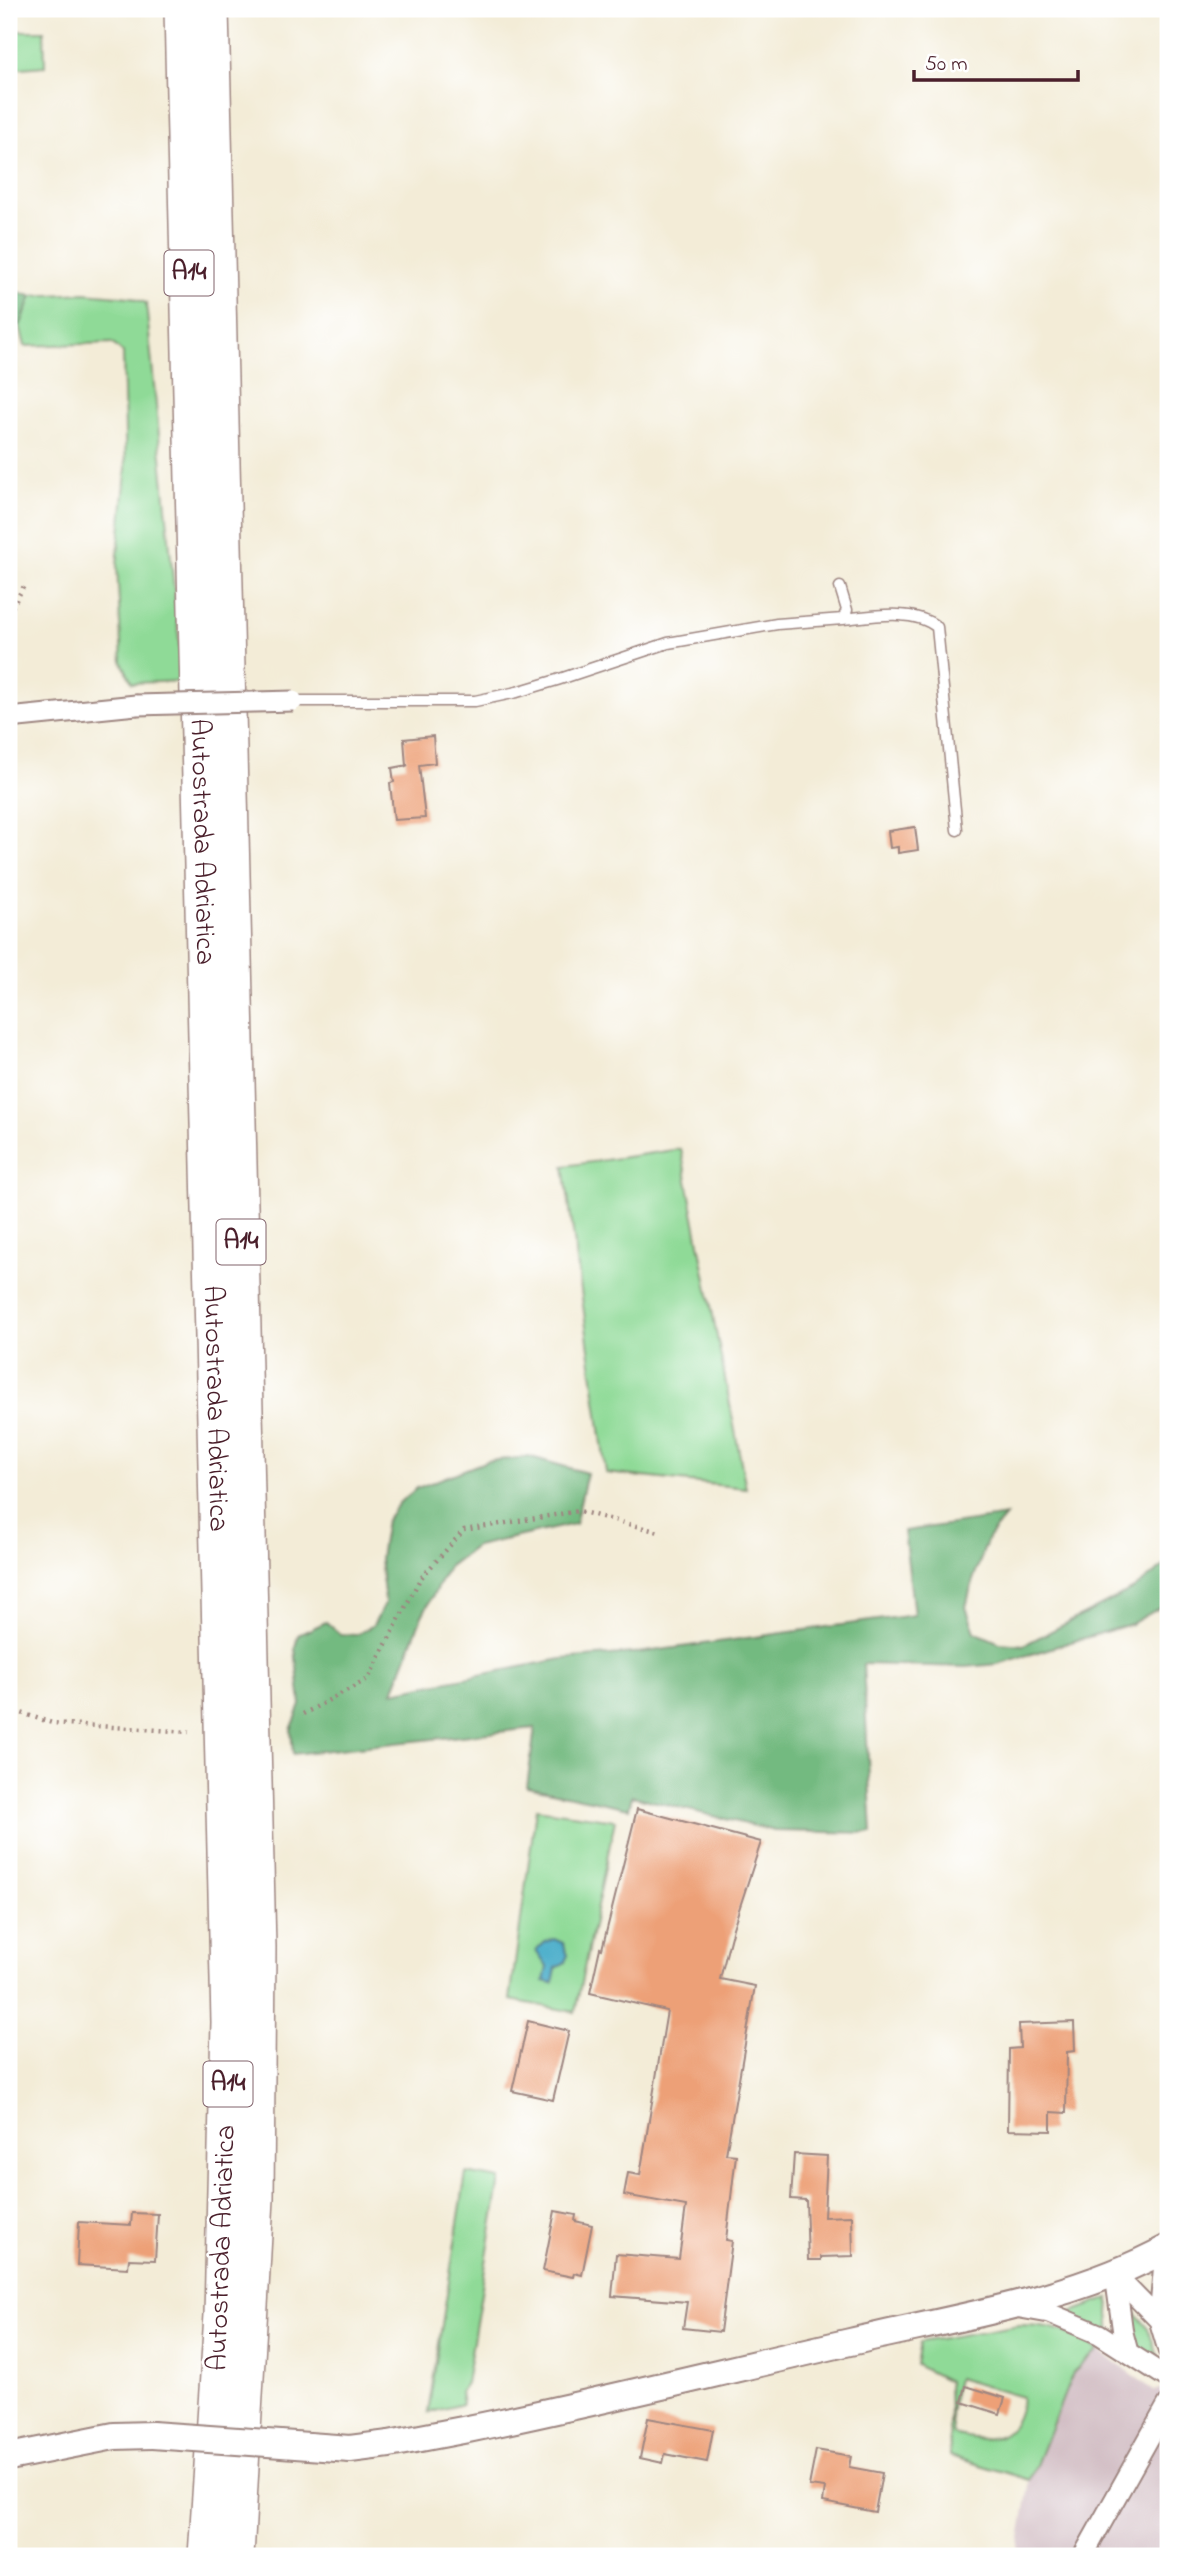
<svg xmlns="http://www.w3.org/2000/svg" width="1177" height="2565" viewBox="0 0 1177 2565" font-family="'Indie Flower',sans-serif">
<rect width="100%" height="100%" fill="#fff"/>
<filter id="ink" filterUnits="userSpaceOnUse"><feTurbulence type="fractalNoise" baseFrequency=".0143" numOctaves="2"/><feDisplacementMap in="SourceGraphic" scale="14" xChannelSelector="R" yChannelSelector="G"/><feConvolveMatrix kernelMatrix="1 2 1 2 8 2 1 2 1" color-interpolation-filters="sRGB"/></filter>
<filter id="wash" filterUnits="userSpaceOnUse"><feTurbulence type="fractalNoise" baseFrequency=".00686" numOctaves="4" result="noise"/><feDisplacementMap in="SourceGraphic" scale="28" xChannelSelector="R" yChannelSelector="G"/><feGaussianBlur stdDeviation="1.57" result="paint"/><feColorMatrix in="noise" values="0 0 0 0 0 0 0 0 0 0 0 0 0 0 0 0 0 1.4 0 .05"/><feComposite in="paint" operator="in"/></filter>
<g filter="url(#wash)">
<rect width="100%" height="100%" fill="#f3ecd7"/>
<path fill="#d2bec4" d="M1098,2350L1155,2391L1168,2386V2556H1017L1030,2480L1073,2373Z"/>
<path fill="#8fda97" stroke="#6c7c61" stroke-width="2" fill-rule="evenodd" d="M9,9H13L12,31H44L45,66L9,69Z
M85,293L130,297L146,303L183,681L132,683L122,662L117,565L126,472L123,353L112,343L25,346L20,326L32,296Z
M681,1149L746,1488L606,1473L564,1166Z
M536,1809L615,1820L575,2012L510,2000Z
M466,2173L500,2179L466,2383L460,2392L462,2404L428,2413Z
M1110,2298L1109,2314L1111,2335L1073,2317L1072,2312Z
M1126,2304L1146,2324L1158,2356C1125,2351 1129,2332 1126,2304Z
M1019,2325C1055,2325 1068,2331 1098,2350L1073,2373L1030,2480L950,2456L948,2381L916,2365L920,2342ZM957,2378L1022,2397C1017,2441 990,2444 953,2434L950,2413Z"/>
<path fill="#73ba80" stroke="#5e6c56" stroke-width="2" d="M9,290L32,296L20,326L9,321Z
M531,1457L587,1473L575,1524L476,1546L448,1567L422,1616L393,1692L561,1659L645,1652L914,1615L904,1531L1006,1516L988,1538L972,1583L966,1607L975,1632L1000,1643L1024,1645L1134,1589L1168,1563V1603L1131,1624L998,1664L966,1667L863,1664L872,1833L774,1831L632,1796L629,1808L527,1787L535,1728L293,1754L291,1730L301,1705L295,1648L298,1635L326,1622L340,1634L356,1635L373,1625L385,1603L380,1558L386,1520L400,1502L417,1488L487,1461Z"/>
<path fill="#4baeca" stroke="#4a667a" stroke-width="2" d="M554,1939L563,1943L568,1955L564,1964L556,1968L553,1983L544,1981L547,1967L536,1951L545,1942Z"/>
<g id="blocks">
<path fill="#eda077" d="M433,736L435,763L419,765L425,818L394,820L390,783L394,782L392,768L408,765L406,766L404,739Z
M915,827L918,850L898,853V847L890,848L888,831Z
M637,1809L761,1842L733,1928L720,1979L755,1986L726,2154L736,2155L726,2240L732,2241L720,2332L683,2328L687,2302L612,2296L616,2254L679,2259L686,2206L624,2195L628,2173L640,2175L667,2011L590,1993L600,1948L602,1949Z
M528,2021L569,2031L553,2100L512,2091Z
M1074,2022L1075,2051L1067,2052L1066,2113L1051,2112V2131L1008,2130L1009,2049L1020,2048L1019,2024Z
M794,2154L827,2156L824,2217L852,2216L853,2256L821,2257V2260H808L806,2200L791,2199Z
M555,2211L576,2215L575,2221L592,2225L582,2275L574,2273L573,2277L543,2271Z
M132,2213L158,2214L155,2260L129,2259L128,2268L77,2265L79,2222L131,2225Z
M966,2386L1005,2398L1000,2414L962,2402Z
M648,2418L713,2430L707,2462L665,2454L663,2463L640,2458Z
M816,2450L851,2456L849,2467L882,2473L875,2512L823,2502L825,2488L809,2486Z"/>
</g>
</g>
<g filter="url(#ink)">
<use href="#blocks" fill-opacity="0" stroke="#9e8681" stroke-width="2"/>
<g fill="none" stroke-linecap="round" stroke-linejoin="round">
<g stroke="#9e8681" stroke-width="13">
<path id="service" d="M843,619C872,616 914,608 937,627L957,830
M293,701H475L517,692L557,680L668,643L777,624L843,619L847,610L840,587"/>
</g>
<g stroke="#9e8681" stroke-width="23">
<path id="minor" d="M9,718L136,705
M1165,2250L1159,2320L1168,2350
M1115,2275L1123,2333L1128,2352
M1115,2275L1159,2320
M1015,2307L1049,2313L1099,2334L1168,2378
M1083,2556L1168,2404"/>
</g>
<g stroke="#9e8681" stroke-width="30">
<path id="secondary" d="M309,2446L350,2449L389,2444L468,2429C596,2403 723,2371 850,2342C957,2317 1070,2301 1168,2248
M9,2457L114,2436L152,2435"/>
</g>
<g stroke="#9e8681" stroke-width="38">
<g id="motorway">
<path id="s1" d="M182,9L229,2022L222,2315L206,2556"/>
<path d="M211,9L258,1947L256,2199L236,2556"/>
</g>
</g>
<path stroke="#9e8681" stroke-width="4.5" stroke-dasharray="2 5" stroke-linecap="butt" d="M9,613L24,586
M9,1709L52,1723L189,1732
M303,1714L368,1679L420,1579L464,1530L579,1511L659,1532"/>
<use href="#service" stroke="#fff" stroke-width="10"/>
<use href="#minor" stroke="#fff" stroke-width="19"/>
<use href="#secondary" stroke="#fff" stroke-width="26"/>
<use href="#motorway" stroke="#fff" stroke-width="35"/>
<g stroke="#9e8681" stroke-width="23" stroke-linecap="butt">
<path id="minor-bridge" d="M136,705L293,701"/>
</g>
<g stroke="#9e8681" stroke-width="30" stroke-linecap="butt">
<path id="secondary-bridge" d="M152,2435L309,2446"/>
</g>
<use href="#minor-bridge" stroke="#fff" stroke-width="19"/>
<use href="#secondary-bridge" stroke="#fff" stroke-width="26"/>
</g>
</g>
<g text-anchor="middle" dominant-baseline="central" stroke-width="5" stroke-linejoin="round" paint-order="stroke">
<g fill="#fff" stroke="#80626b" stroke-width="2">
<rect x="164.5" y="250.5" width="49" height="45" rx="5"/>
<rect x="216.5" y="1219.5" width="49" height="45" rx="5"/>
<rect x="203.5" y="2061.5" width="49" height="45" rx="5"/>
</g>
<g font-size="26" font-weight="bold" fill="#4a1f2b">
<text x="189" y="273">A14</text>
<text x="241" y="1242">A14</text>
<text x="228" y="2084">A14</text>
</g>
<g font-size="28" fill="#4a1f2b" stroke="#fff">
<text stroke="none"><textPath href="#s1" startOffset="833">Autostrada Adriatica</textPath></text>
<text stroke="none"><textPath href="#s1" startOffset="1400">Autostrada Adriatica</textPath></text>
<text transform="translate(223 2248) rotate(-88)">Autostrada Adriatica</text>
</g>
</g>
<rect width="1177" height="2565" fill="none" stroke="#fff" stroke-width="35"/>
<path d="M914 70v10h164v-10" fill="none" stroke="#4a1f2b" stroke-width="3.5"/>
<text x="925" y="70" font-size="21" fill="#4a1f2b" stroke="#ffffff" stroke-width="5" paint-order="stroke">50 m</text>
</svg>
